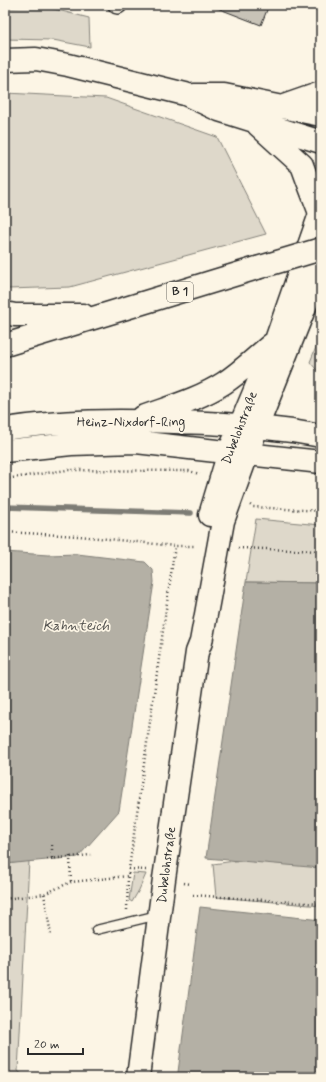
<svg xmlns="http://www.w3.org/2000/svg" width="326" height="1082" viewBox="0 0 326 1082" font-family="Mynerve,sans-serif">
<rect width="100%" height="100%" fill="#fcf5e5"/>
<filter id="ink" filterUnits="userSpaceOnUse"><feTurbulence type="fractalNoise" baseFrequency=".025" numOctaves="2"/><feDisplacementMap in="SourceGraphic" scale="8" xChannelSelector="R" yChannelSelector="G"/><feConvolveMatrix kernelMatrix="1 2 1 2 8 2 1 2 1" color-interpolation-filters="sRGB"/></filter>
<g filter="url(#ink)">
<path fill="#ded8ca" stroke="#84827a" d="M38,5L89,18L90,47L53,40L5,39V8Z
M5,93L106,98L217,137L266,234L70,287L8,289L5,287Z
M321,335V375L310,362Z
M256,519L321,525V583L246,582Z
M321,849V906L216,897L213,864Z
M29,861L18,1071L25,1077H5V864Z
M133,873L146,874L139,890L132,902L129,900Z"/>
<path fill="#b4b0a5" stroke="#7d7b74" d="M5,552L48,555L77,554L145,562L153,570L154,582L119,811L78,857L5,864Z
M246,582L321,583V868L206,858Z
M200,907L321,920V1077H181L178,1072Z"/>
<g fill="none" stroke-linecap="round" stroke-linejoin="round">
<path stroke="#7d7b74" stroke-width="5.5" d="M5,507L191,513"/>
</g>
<path fill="#c8c3b7" stroke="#2b2b2b" d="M212,5H269L261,25L212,6Z"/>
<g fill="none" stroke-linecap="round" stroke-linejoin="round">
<g stroke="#2b2b2b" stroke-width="11">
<path id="lane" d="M96,930L158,915"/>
</g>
<g stroke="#2b2b2b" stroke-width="20">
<path id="street" d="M117,5H118"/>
</g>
<g stroke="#2b2b2b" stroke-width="25">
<path id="secondary" d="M143,417C170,407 199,399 224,383C241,372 256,357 272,344
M5,429C61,420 118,420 175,422C201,423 228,423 254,427
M5,451L71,444L136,442L243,454
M210,515L229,452L276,340L321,211
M138,1077L164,879L197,652L201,642L223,521L257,427L321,267"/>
</g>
<g stroke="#2b2b2b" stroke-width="25">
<path id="highway" d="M5,60L36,59L68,65L185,94L219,110L321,142
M194,95H224L321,115
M281,107L321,93
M258,125L302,165L310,187L320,213
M5,313L15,315H83
M5,345L257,268
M257,427L292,431L321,436
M247,454L321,462"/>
</g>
<path stroke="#2b2b2b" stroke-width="2.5" stroke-dasharray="1 3" stroke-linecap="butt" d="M5,479L67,470L189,471L200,474
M250,505L253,507L321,511
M5,532L79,536L175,546H195
M238,548L321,551
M70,856L71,882
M52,858V845
M47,859L91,855
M129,869L146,870
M184,883L191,884
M44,894L51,935
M193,895L321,904
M5,899L44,894L71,882L128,876
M127,910L128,876L175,546"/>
<use href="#lane" stroke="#fcf5e5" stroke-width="8"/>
<use href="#street" stroke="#fcf5e5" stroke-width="17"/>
<use href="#secondary" stroke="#fcf5e5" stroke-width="22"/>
<use href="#highway" stroke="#fcf5e5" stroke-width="22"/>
<g stroke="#2b2b2b" stroke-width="25" stroke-linecap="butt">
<path id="highway-bridge" d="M257,268L321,249"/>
</g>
<use href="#highway-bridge" stroke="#fcf5e5" stroke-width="22"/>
</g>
</g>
<g text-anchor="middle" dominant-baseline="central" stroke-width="3.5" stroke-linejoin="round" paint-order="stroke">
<rect fill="#fcf5e5" stroke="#6a6863" stroke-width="1" x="167" y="282" width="26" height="20" rx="3"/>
<g font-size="12" font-weight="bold" fill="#2b2b2b">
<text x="180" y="292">B 1</text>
</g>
<g font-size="13" fill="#2b2b2b" stroke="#fcf5e5">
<text x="131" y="422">Heinz-Nixdorf-Ring</text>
<text transform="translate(240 428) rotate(-69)">Dubelohstraße</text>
<text transform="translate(167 865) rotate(-83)">Dubelohstraße</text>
</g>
<g font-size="14" font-style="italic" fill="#545350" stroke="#fcf5e5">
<text x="76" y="626">Kahnteich</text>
</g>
</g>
<rect width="326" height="1082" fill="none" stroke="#fcf5e5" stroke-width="20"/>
<rect x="10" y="10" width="306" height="1062" fill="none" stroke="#2b2b2b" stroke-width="1.5" filter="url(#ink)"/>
<path d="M28 1048v6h55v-6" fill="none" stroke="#2b2b2b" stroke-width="2"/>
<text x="34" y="1048" font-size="12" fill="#2b2b2b" stroke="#fcf5e5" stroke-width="3" paint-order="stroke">20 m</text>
</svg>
